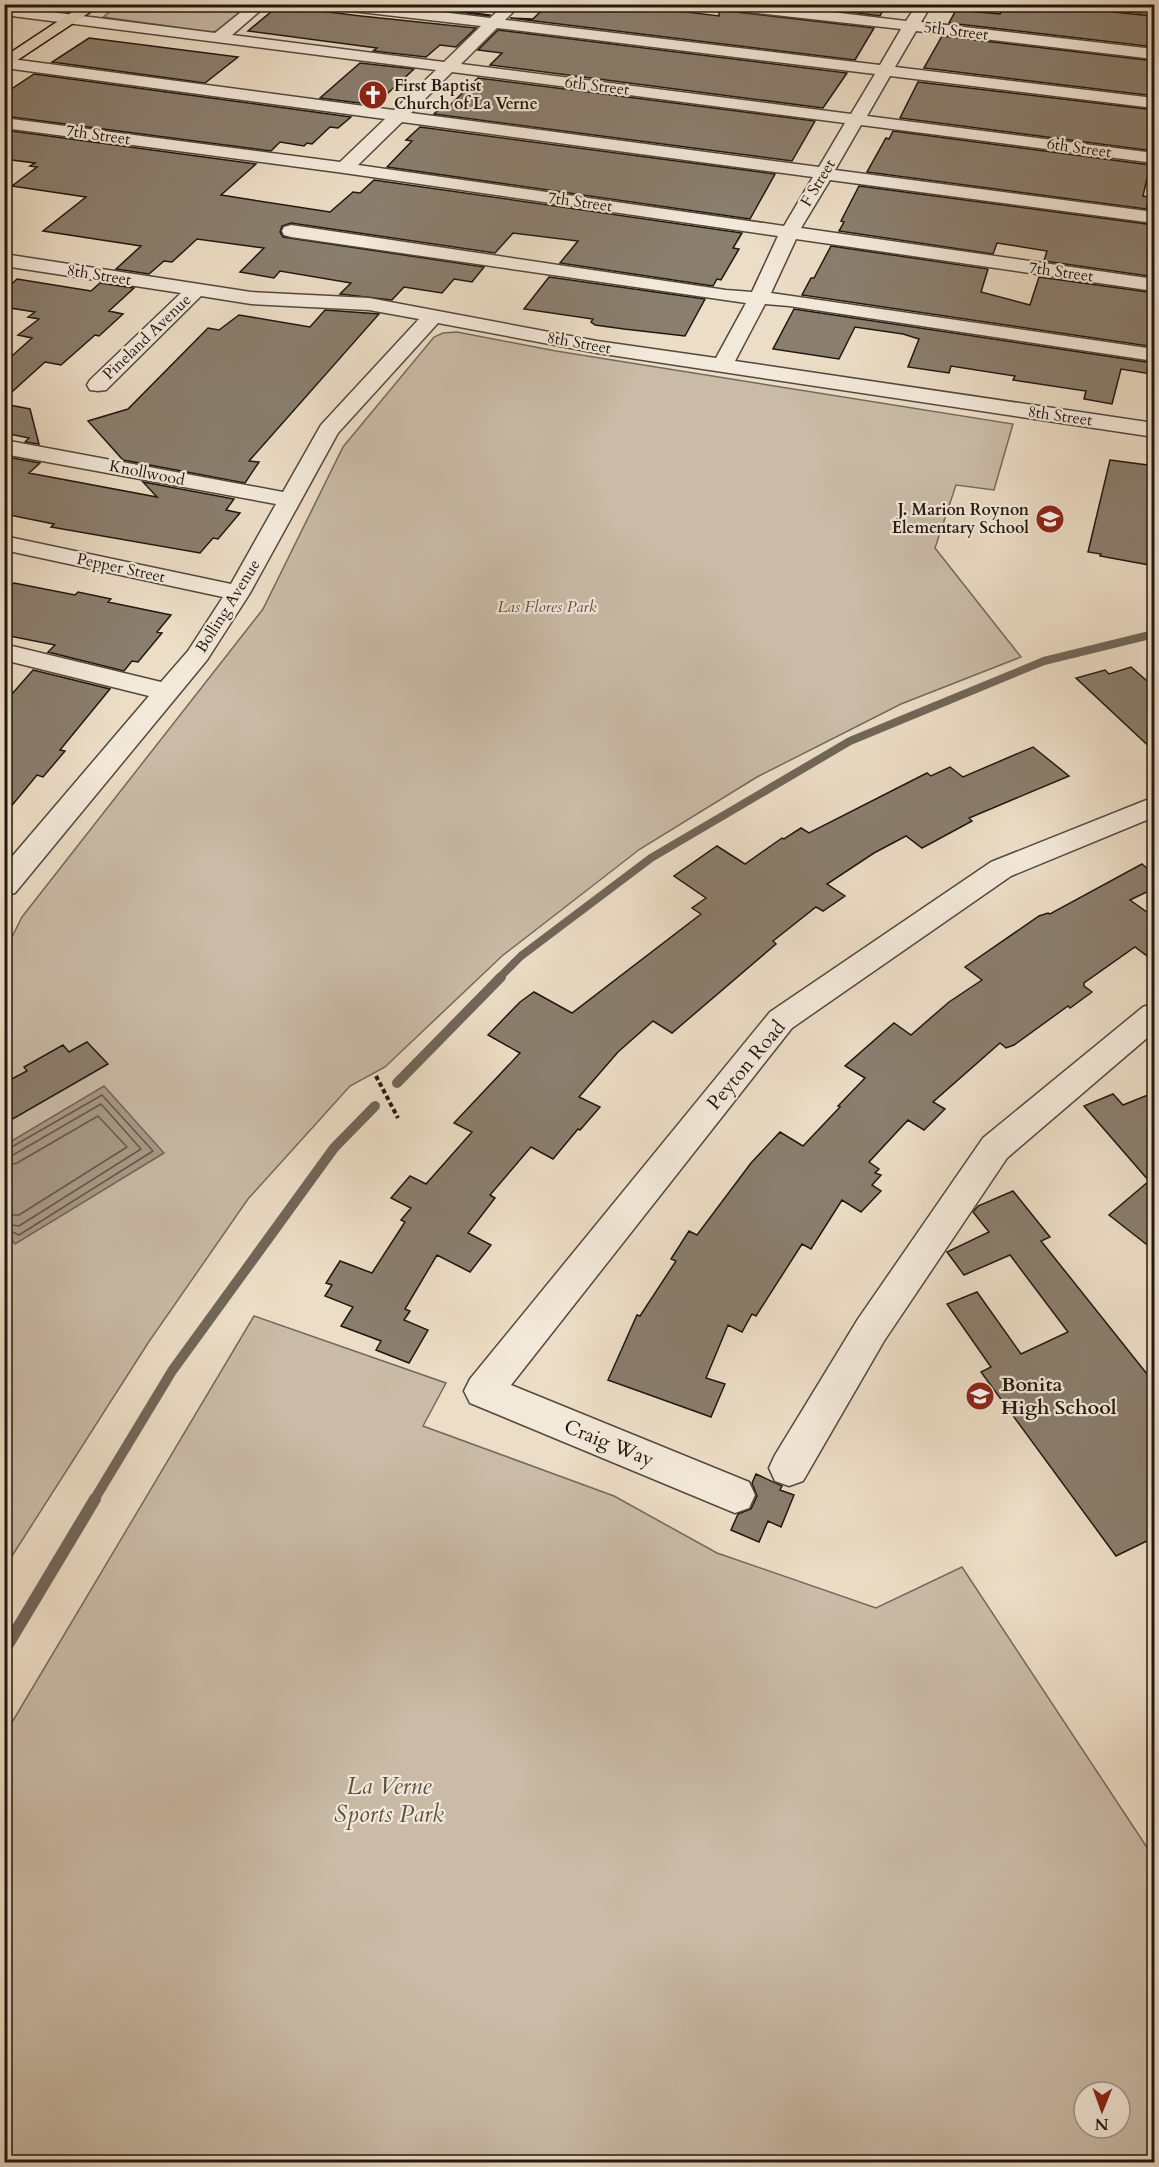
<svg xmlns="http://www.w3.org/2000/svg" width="1159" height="2167" viewBox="0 0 1159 2167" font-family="Cardo,serif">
<rect width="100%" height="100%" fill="#ecddc6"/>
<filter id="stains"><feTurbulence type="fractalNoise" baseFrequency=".00333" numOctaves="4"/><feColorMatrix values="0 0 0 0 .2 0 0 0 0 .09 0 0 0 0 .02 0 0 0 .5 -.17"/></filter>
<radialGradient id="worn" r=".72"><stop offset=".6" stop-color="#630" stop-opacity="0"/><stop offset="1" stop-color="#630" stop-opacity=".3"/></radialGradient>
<path fill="#c9bba7" stroke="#74695b" stroke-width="1.5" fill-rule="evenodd" d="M119,5H252L217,31L210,32L103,17Z
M457,332L556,351L1013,424L994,490L956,485L935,548L1021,657L901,704L757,777L640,849L502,956L385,1067L350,1086L248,1199L148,1343L5,1567V951L22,917L263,609L343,447L434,337L443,333Z
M254,1316L446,1383L423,1426L614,1496L717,1553L876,1608L962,1567L1154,1858V2162H5V1734ZM1084,2092H1120V2128H1084Z"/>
<path fill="#a79a88" stroke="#716658" stroke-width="1.5" d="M104,1086L164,1153L15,1244L9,1236L5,1239V1145Z"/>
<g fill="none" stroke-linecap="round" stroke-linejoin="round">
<path stroke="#64584c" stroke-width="1.5" d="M4,1149L10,1148L102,1095L153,1151L19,1235L10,1231L4,1232
M4,1157L13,1155L101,1104L141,1149L19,1226L4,1224
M4,1166L17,1163L98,1116L127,1147L19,1215H4"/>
<path stroke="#716658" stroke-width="8" d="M499,978L521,956L651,858L850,741L1044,661L1154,634"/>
<path stroke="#716658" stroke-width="10" d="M397,1083L501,977
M94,1500L172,1371L334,1148L375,1106"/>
<path stroke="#716658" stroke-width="12" d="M4,1651L95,1499"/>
</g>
<path fill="#8a7e6e" stroke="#20170f" stroke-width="1.5" d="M399,4H475L467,12L490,15L489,16Z
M548,4H620L719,16V10L874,28L855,60L510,18L533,19Z
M788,4H886L880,16Z
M1031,4H1095L1104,11L1151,16L1150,18L1155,19V47L949,23L956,10L1000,14L1003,8L1031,11Z
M278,6L361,16L476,28L456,47L440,45L426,57L373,51L377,48L248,31Z
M498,30L847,73L823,108L490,65L502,53L478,50Z
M942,36L1155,61V96L924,68Z
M89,38L238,57L205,83L52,62Z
M360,63L414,69L375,105L320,98Z
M34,74L189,95L351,117L338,128L330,127L312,144L307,143L304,146L280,142L271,151L4,116V94Z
M478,78L815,121L792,161L434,114L441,107L447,108Z
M918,82L1155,110V149L1154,151L900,118Z
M420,127L775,174L750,219L387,167L412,141L406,140Z
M4,130L256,164L221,195L330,212L353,192L360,193L374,180L742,233L733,248L739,249L721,280L717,279L713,286L560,263L578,241L513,233L495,253L291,223L282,226L280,232L283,237L484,267L472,282L454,279L442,293L404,287L392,300L340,294L351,283L280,271L274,278L240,272L264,248L197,239L172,262L164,261L149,274L116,269L141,246L43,231L86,197L12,186L37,167L30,166L35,163L4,159Z
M893,131L1150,165L1143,196L1150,197L1146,209L867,172L886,138L889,139Z
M859,186L1154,225L1147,254L1155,256V277L1044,261L1047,251L997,243L993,254L839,231L844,222L841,221Z
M831,246L988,269L981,292L1030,305L1039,277L1155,293V347L802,295L811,278H814Z
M549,277L705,299L685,336L624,329L595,325L591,322L593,319L524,309Z
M17,279L91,291L100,283L134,288L109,311L123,314L99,336L95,335L61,365L45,362L4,399V363L32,338L18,335L39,319L28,317L35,312L4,307V291Z
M794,309L1153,363L1151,374L1121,369L1112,404L1084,399L1086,391L1013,380L1015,376L951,366L949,373L908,367L919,339L903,334L855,327L839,359L773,349Z
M325,310L379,314L249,461L259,462L245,483L123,460L88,421L128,409L208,328L219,330L239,315L310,327Z
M4,404L30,409L39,444L25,442L29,438L4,433Z
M7,457L40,463L29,473L157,497L143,482L234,499L226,510L240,513L218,539L213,538L200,553L51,527L54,524L4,514V459Z
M1110,460L1155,466V566L1100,556L1101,554L1088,552Z
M14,583L75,595L78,592L111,599L108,602L171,615L157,632L162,633L138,662L132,661L124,671L48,652L55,645L4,635V592Z
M1131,667L1155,688V752L1076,678L1105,670L1109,674Z
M33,670L110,689L60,750L65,751L43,777L37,775L4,815V703Z
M1033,747L1069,776L969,818L972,821L922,848L906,836L874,853L827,884L845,896L823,911L816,907L773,941L776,944L672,1033L653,1021L618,1052L579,1097L600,1107L580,1130L578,1129L553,1159L531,1147L490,1195L495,1198L468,1233L491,1245L470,1272L437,1255L405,1309L410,1311L404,1320L428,1330L409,1363L376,1350L381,1341L341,1326L353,1307L325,1296L332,1285L326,1283L340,1261L372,1273L405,1222L401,1220L411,1208L391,1198L410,1176L426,1184L472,1132L454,1123L520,1053L488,1035L520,1002L534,992L572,1013L701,914L692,908L706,898L674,876L717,846L745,864L782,838L784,839L801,828L809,833L927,773L931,776L950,767L963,777Z
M1142,864L1155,875V888L1130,900L1155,918V962L1135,947L1084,983V986L1092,992L1070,1008L1068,1006L1014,1045L1006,1048L1000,1043L933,1102L945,1109L924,1130L908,1120L869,1162L879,1169L875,1173L881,1175L872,1185L881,1191L861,1212L842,1200L811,1249L802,1244L756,1316L752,1314L742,1332L728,1325L706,1378L725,1384L711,1417L608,1380L637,1315L640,1316L676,1261L671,1259L689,1231L697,1235L751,1163L780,1132L803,1146L840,1107L838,1106L865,1078L845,1066L894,1023L911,1035L949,1002L982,980L965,967L1039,916L1048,913L1050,914Z
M87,1042L108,1064L4,1124V1083L27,1071L24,1067L63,1045L69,1052Z
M1155,1092V1251L1109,1215L1149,1181L1084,1106L1113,1094L1123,1105Z
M1013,1191L1050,1237L1041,1241L1155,1384V1537L1116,1556L981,1372L991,1367L947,1304L977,1292L1021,1354L1068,1332L1010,1255L964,1275L947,1252L989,1232L973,1212L978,1206Z
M756,1474L782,1486L780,1490L794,1495L781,1527L768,1521L759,1542L731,1530L738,1514L751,1509L757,1496L752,1483Z"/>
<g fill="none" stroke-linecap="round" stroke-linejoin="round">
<g stroke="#53483d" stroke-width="3">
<path id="minor" d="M251,4H268L232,35L444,62L481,26L334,9L327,4H376L490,18L500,9L505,7L513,12L505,20L880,65L901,29L722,9L715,4H765L906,21L916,6L921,4L929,9L921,22L1154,49V59L916,31L895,67L1154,98V108L890,76L867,116L1154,153V163L861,125L835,170L1154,212V223L830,180L801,228L1154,279V291L796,239L771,293L1154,349V361L789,306L765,304L735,361L1154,423V437L597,353L438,323L338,433L250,593L207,660L15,893L4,896V866L149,696L4,660V644L161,682L188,651L223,597L4,550V536L231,584L276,504L4,454V440L283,492L321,425L419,319L369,310L251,304L201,296L106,390L98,391L90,390L87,385L90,380L181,293L4,266V254L251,292L369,298L597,341L716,358L746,303L291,237L284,235L282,231L284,227L291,225L726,290L752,292L778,236L344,173L4,128V118L340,162L385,119L5,68L4,58L394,110L436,70L4,15V6L215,33ZM497,28L875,74L851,114L461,64ZM452,72L845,123L819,167L411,113ZM402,122L813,177L784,226L358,165Z
M1097,4L1154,5V14L1104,9Z
M1154,797V817L1011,876L792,1028L511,1385L749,1482L755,1495L749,1508L735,1513L470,1403L464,1391L470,1379L770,1012L991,862Z
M1154,1003V1032L1007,1158L884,1341L803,1481L789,1486L775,1481L769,1468L775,1455L858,1319L983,1138L1143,1007Z"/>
</g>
<g stroke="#20170f" stroke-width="3">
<path id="major" d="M84,4H102L4,69V57Z"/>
</g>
<path stroke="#20170f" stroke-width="4" stroke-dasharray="4.5 3" stroke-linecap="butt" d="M376,1076L398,1118"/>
<use href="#minor" fill="#f3e9da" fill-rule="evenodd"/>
<use href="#major" fill="#ecddc6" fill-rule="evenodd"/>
</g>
<defs>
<g id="church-disc" transform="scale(1.5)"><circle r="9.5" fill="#8f2418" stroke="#f3e9da"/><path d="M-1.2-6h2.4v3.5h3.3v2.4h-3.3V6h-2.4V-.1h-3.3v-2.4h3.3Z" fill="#fff"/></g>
<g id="school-disc" transform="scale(1.5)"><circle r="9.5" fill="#8f2418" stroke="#f3e9da"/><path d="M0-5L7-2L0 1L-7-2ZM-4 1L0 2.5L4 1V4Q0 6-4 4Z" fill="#fff"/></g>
</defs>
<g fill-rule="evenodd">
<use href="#church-disc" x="373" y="95"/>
<use href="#school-disc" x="1050" y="519"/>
<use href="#school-disc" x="980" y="1396"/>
</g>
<g text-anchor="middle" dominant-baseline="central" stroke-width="4.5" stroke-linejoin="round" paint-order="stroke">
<g font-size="16" fill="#20170f" stroke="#f3e9da">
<text transform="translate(956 31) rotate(7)">5th Street</text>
<text transform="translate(597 86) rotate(7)">6th Street</text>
<text transform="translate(98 135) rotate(8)">7th Street</text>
<text transform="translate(1079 148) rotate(8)">6th Street</text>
<text transform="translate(818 183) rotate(-59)">F Street</text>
<text transform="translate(580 202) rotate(8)">7th Street</text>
<text transform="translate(1061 272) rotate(8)">7th Street</text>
<text transform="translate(99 275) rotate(9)">8th Street</text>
<text transform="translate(147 337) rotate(-44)">Pineland Avenue</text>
<text transform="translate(579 343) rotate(10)">8th Street</text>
<text transform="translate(1060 416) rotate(8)">8th Street</text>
<text transform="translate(147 473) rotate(11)">Knollwood</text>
<text transform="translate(121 568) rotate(12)">Pepper Street</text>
<text transform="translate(228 606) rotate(-58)">Bolling Avenue</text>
</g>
<g font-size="16" font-weight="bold" fill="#20170f" stroke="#f3e9da" text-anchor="start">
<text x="394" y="86">First Baptist<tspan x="394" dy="18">Church of La Verne</tspan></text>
<text x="1029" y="510" text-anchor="end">J. Marion Roynon<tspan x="1029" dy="18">Elementary School</tspan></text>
</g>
<g font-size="16" font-style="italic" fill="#5b5044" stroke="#f3e9da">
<text x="547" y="607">Las Flores Park</text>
</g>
<g font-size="20" fill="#20170f" stroke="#f3e9da">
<text transform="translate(746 1065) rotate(-50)">Peyton Road</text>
<text transform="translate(609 1443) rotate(22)">Craig Way</text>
</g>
<g font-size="20" font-weight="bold" fill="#20170f" stroke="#f3e9da" text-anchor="start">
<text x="1001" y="1384">Bonita<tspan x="1001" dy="23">High School</tspan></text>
</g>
<g font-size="24" font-style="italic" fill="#5b5044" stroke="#f3e9da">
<text x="389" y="1786">La Verne<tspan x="389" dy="28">Sports Park</tspan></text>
</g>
</g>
<rect width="1159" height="2167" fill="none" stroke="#ecddc6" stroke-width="24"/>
<rect x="6" y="6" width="1147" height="2155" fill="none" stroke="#20170f" stroke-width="3"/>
<rect x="12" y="12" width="1135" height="2143" fill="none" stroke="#20170f" stroke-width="1.5"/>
<g transform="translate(1102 2110) rotate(181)"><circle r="28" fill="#f3e9da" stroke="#9f9589" stroke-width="1.5"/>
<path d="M0-4.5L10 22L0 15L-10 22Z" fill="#8f2418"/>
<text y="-9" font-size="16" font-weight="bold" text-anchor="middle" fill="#20170f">N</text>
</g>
<rect width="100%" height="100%" filter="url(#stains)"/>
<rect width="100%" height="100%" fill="url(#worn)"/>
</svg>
